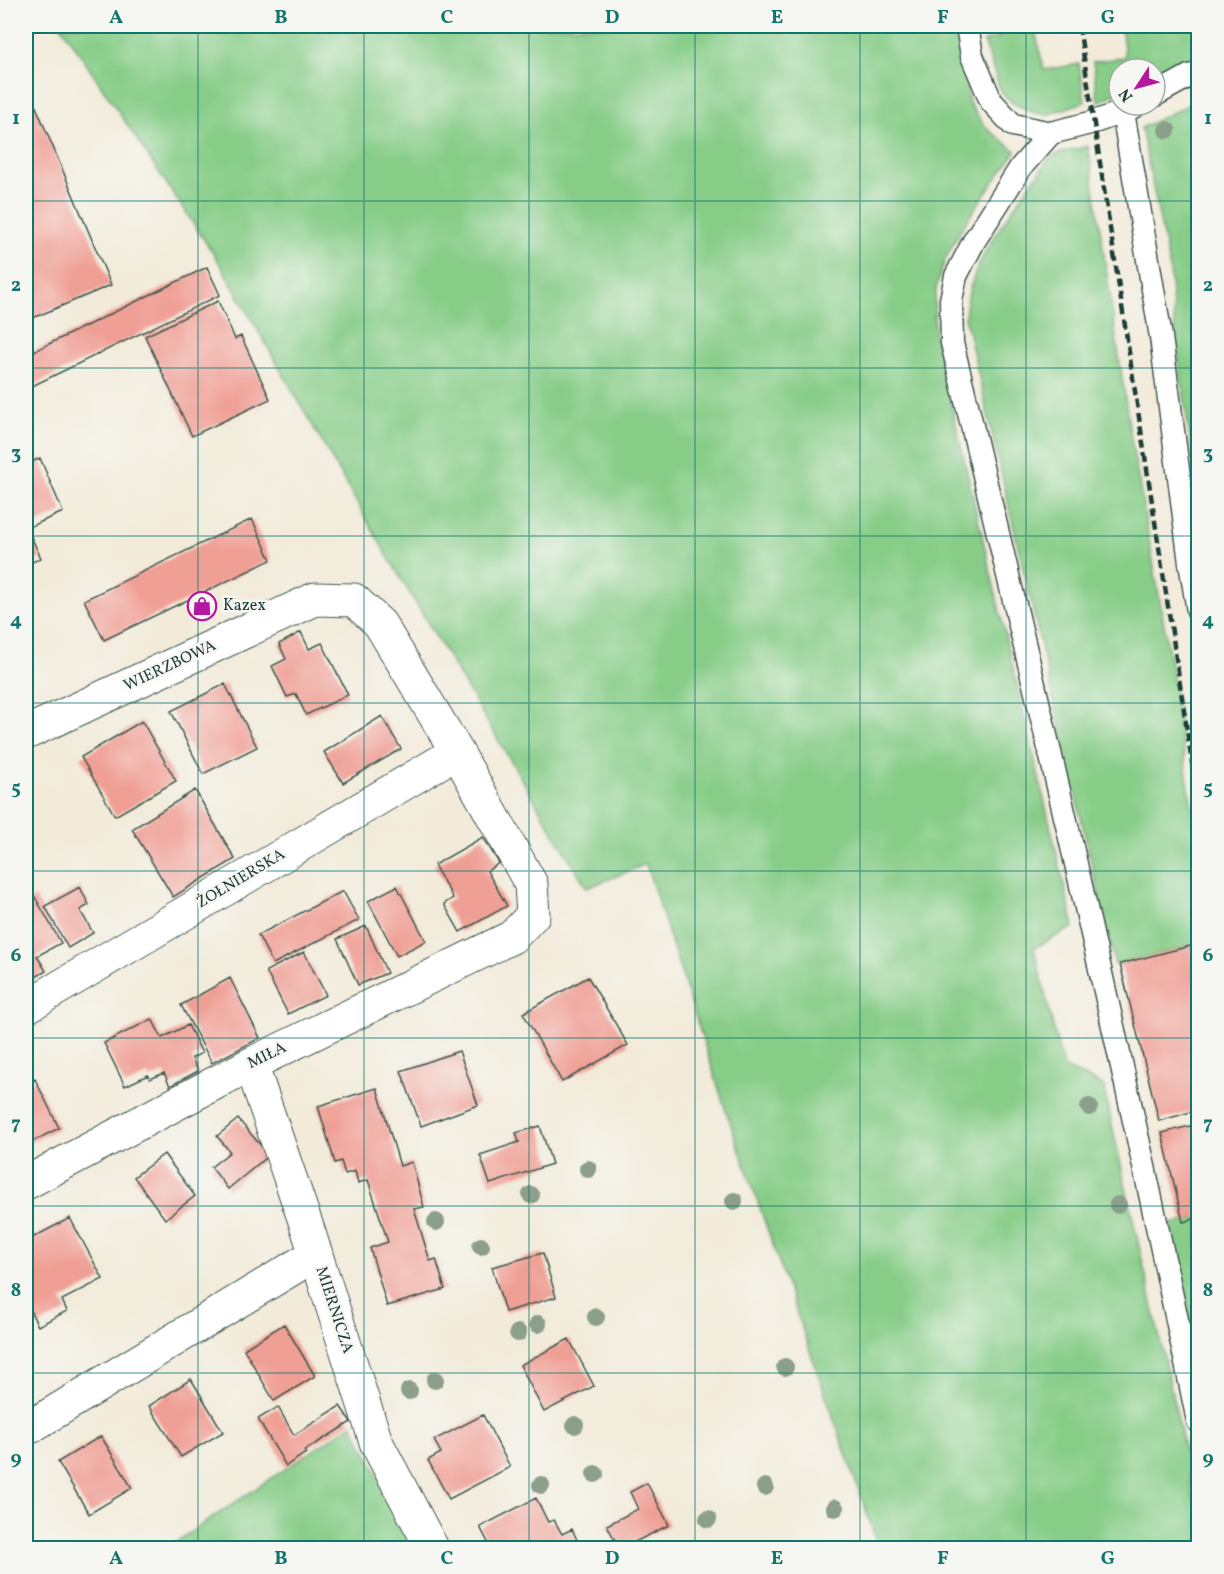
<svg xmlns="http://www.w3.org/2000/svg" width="1224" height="1574" viewBox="0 0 1224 1574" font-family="Vollkorn,serif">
<rect width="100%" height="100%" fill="#f6f6f2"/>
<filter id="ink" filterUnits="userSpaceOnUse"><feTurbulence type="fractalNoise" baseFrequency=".0167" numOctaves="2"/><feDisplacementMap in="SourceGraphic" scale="12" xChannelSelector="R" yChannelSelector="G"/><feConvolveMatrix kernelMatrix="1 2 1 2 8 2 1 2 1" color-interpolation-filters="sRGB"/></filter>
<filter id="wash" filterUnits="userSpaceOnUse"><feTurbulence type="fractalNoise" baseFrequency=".008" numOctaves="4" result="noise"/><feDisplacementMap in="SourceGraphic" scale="24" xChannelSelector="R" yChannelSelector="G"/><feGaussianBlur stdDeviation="1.35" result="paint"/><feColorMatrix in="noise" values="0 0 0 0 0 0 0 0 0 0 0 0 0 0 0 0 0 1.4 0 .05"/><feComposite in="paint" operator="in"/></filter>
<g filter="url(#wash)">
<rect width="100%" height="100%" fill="#f2ebda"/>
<path fill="#87cd88" stroke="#53855e" stroke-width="1.5" d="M61,26H945L960,45L969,103L985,127L1016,151C990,188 950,236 938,281C933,299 934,318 935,336L1074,927L1034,948L1063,1067L1103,1085L1185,1451L1193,1499L1198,1505V1548H879L725,1108L646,864L587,888L384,550L217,259Z
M986,26H1034L1044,70L1079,64L1085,102L1046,115L1032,112L1013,103L1001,92L984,41L1000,38Z
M1121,26H1198V59L1155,75V69H1119V92L1098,102L1093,62L1125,57Z
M1198,100V497L1175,333L1170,270L1141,128Z
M1088,146L1130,432L1171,664L1190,796L1198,831V944L1115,965L965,317C969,256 1016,208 1049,158L1057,154Z
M1198,1218V1354L1171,1224Z
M352,1424L416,1548H167L345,1429Z"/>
<g id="blocks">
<path fill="#f09f94" d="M26,83L111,285L33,318L26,302Z
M207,267L220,295L26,389V355Z
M218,301L235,339L241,336L270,399L192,436L145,336Z
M40,458L63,512L27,528L41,558L26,565V465Z
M252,519L271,560L104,640L84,600Z
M301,632L309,649L322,643L348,695L306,715L296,694L287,697L272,666L286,659L279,644Z
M225,684L257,747L203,774L171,711Z
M382,716L401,749L343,783L324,752Z
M142,721L176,781L115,816L81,757Z
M195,790L235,859L173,897L132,829Z
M483,837L499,863L487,871L507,906L460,932L444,904L453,898L434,865Z
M397,886L426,941L397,956L368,901Z
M80,887L89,905L80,910L93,933L68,948L45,906Z
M343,891L359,920L273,964L258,935Z
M35,897L61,943L37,956L46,971L26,983V903Z
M366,926L387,973L358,985L337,939Z
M1198,944V1110L1159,1121L1120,964Z
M304,952L326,995L288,1014L266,971Z
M588,977L628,1045L562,1082L523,1013Z
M230,978L260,1038L212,1063L181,1005Z
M152,1019L162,1038L188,1025L202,1053L192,1058L198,1071L170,1086L164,1073L150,1079L148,1075L125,1086L104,1043Z
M459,1051L478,1105L421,1126L401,1071Z
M35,1079L59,1128L30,1143L26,1133V1084Z
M377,1088L400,1166L412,1162L424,1207L414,1209L430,1261L436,1259L445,1289L387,1306L370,1248L388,1242L368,1180L358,1183L355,1171L345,1174L341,1161L335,1163L318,1106Z
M238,1119L269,1155L228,1189L211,1167L230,1152L217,1136Z
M1198,1124V1218L1183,1222L1162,1133Z
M540,1126L552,1164L490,1184L480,1155L519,1142L516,1133Z
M164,1154L195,1196L165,1219L134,1177Z
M70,1218L103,1279L62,1300L67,1311L38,1326L26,1302V1241Z
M543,1253L556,1297L505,1312L492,1267Z
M284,1324L315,1376L274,1401L244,1349Z
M569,1339L594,1386L544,1412L520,1365Z
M191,1379L223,1432L181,1457L149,1406Z
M340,1406L351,1422L304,1451L306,1453L286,1466L258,1419L278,1407L294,1435Z
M483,1415L510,1467L449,1499L428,1460L441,1453L434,1440Z
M101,1436L132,1488L89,1514L58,1462Z
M647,1483L669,1525L623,1548H619L607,1525L638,1509L630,1492Z
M536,1498L548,1522L554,1520L562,1534L572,1529L579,1544L569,1548H491L480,1527Z
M26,1528L38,1548H26Z"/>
</g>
</g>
<g filter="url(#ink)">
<use href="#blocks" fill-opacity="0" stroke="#3f574d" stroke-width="1.5"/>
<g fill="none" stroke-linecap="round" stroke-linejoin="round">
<g stroke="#3f574d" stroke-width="25">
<path id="lane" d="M967,26L972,56L991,101L1013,125L1051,133L1094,122L1123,112L1135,106
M1155,95L1189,76L1198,74
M1123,112L1161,337L1190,563L1198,611
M1051,133L1021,167L974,241L956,276L951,300L952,343C1039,701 1124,1060 1198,1421"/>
</g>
<g stroke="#3f574d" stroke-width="35">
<path id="street" d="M26,733L315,599L354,600L380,624L457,752L531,884L533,915L512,937L251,1064L26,1183
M26,1007L457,752
M251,1064L307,1227L376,1442L432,1548
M30,1427L316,1254"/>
</g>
<use href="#lane" stroke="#fff" stroke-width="22"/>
<use href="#street" stroke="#fff" stroke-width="33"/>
<path stroke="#1f3d34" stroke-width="4.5" stroke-dasharray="9 4.5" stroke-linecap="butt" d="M1079,26L1198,802"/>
</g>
<g fill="#8c9f8a">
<circle cx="1167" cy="130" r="9"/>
<circle cx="1089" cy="1107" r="9"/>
<circle cx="588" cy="1169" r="9"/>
<circle cx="531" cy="1195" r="9"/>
<circle cx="734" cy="1201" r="9"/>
<circle cx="1118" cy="1205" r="9"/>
<circle cx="436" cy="1222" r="9"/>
<circle cx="481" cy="1246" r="9"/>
<circle cx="596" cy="1317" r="9"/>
<circle cx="538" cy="1324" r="9"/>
<circle cx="518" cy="1333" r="9"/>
<circle cx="785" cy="1367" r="9"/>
<circle cx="435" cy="1380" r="9"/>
<circle cx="409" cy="1391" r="9"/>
<circle cx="575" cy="1425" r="9"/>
<circle cx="595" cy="1474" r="9"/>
<circle cx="541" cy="1485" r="9"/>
<circle cx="765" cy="1487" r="9"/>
<circle cx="835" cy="1508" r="9"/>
<circle cx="708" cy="1519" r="9"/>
</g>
</g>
<path fill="none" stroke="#0f766e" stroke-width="1.5" stroke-opacity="0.55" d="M198,26V1548M364,26V1548M529,26V1548M695,26V1548M860,26V1548M1026,26V1548M26,201H1198M26,368H1198M26,536H1198M26,703H1198M26,871H1198M26,1038H1198M26,1206H1198M26,1373H1198"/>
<defs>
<g id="shop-ring" transform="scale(1.5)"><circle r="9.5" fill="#f6f6f2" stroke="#b5179e" stroke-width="1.5"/><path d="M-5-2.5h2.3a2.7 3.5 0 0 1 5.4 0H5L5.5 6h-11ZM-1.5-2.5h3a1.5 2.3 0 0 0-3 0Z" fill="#b5179e"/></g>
</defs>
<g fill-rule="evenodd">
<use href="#shop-ring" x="202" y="606"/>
</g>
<g text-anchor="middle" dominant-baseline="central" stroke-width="5" stroke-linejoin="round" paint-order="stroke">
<g font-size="16" fill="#1f3d34" stroke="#f6f6f2" text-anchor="start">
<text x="223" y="606">Kazex</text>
</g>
<g font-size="16" fill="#1f3d34" stroke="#f6f6f2">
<text transform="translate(170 666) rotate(-25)">WIERZBOWA</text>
<text transform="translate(241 879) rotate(-31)">ŻOŁNIERSKA</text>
<text transform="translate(267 1056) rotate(-26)">MIŁA</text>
<text transform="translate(334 1310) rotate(72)">MIERNICZA</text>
</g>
</g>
<rect width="1224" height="1574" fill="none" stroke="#f6f6f2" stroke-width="66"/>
<g transform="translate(1137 87) rotate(234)"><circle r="28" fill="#f6f6f2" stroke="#a0aca6" stroke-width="1.5"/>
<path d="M0-4.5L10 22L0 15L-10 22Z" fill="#b5179e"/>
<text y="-9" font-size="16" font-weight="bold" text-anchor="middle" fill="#1f3d34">N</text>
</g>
<rect x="33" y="33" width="1158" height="1508" fill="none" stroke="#0f766e" stroke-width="2"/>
<g font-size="20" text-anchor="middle" font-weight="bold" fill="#0f766e">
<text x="116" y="23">A</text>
<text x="281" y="23">B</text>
<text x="447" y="23">C</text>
<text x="612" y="23">D</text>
<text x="777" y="23">E</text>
<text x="943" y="23">F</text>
<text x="1108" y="23">G</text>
<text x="16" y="124">1</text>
<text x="1208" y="124">1</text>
<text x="16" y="291">2</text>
<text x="1208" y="291">2</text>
<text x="16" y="459">3</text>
<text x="1208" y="459">3</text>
<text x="16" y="626">4</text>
<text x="1208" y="626">4</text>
<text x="16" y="794">5</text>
<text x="1208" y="794">5</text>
<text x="16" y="961">6</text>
<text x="1208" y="961">6</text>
<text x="16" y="1129">7</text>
<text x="1208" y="1129">7</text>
<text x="16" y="1296">8</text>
<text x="1208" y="1296">8</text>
<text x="16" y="1464">9</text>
<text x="1208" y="1464">9</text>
<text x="116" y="1564">A</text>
<text x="281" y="1564">B</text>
<text x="447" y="1564">C</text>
<text x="612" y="1564">D</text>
<text x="777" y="1564">E</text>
<text x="943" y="1564">F</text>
<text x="1108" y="1564">G</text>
</g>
</svg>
